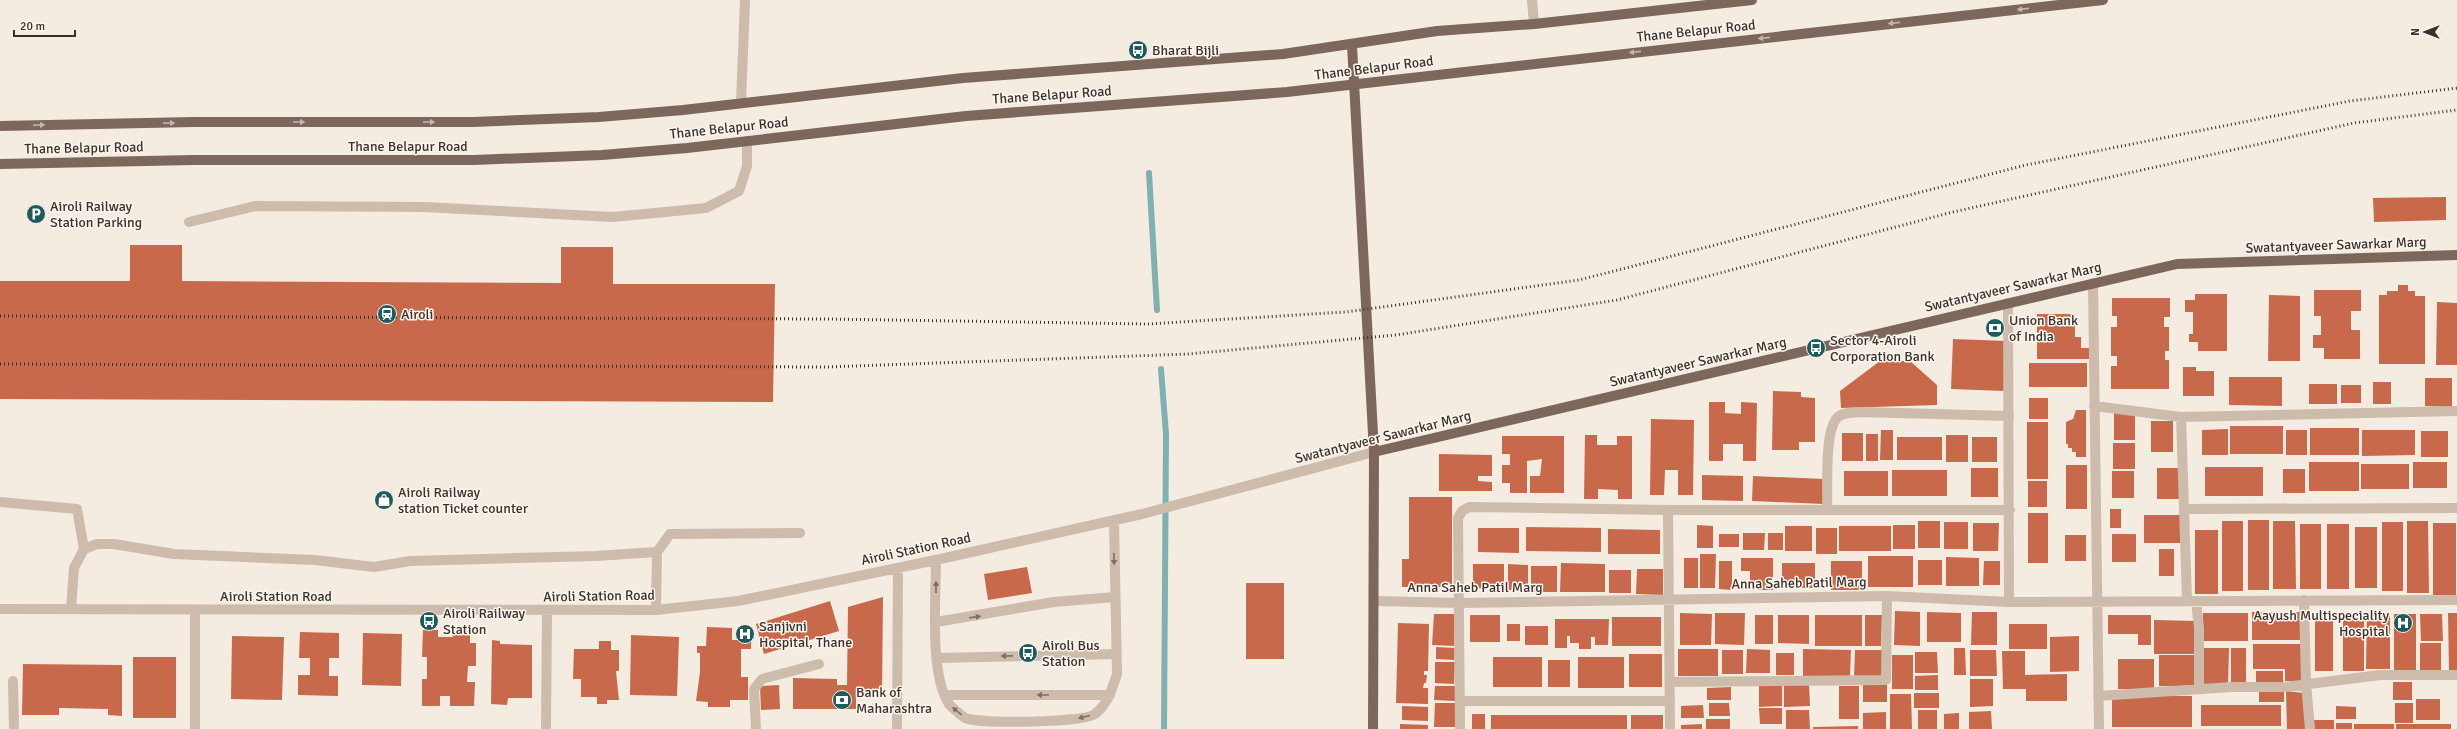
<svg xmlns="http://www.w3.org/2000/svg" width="2457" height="729" viewBox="0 0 2457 729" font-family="Signika,sans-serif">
<rect width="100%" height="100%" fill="#f4ebe1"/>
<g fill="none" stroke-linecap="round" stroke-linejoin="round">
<path stroke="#7fb0b2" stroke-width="6" d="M1149,173L1157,310
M1161,369L1166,434L1164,729"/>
</g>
<path fill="#c8694b" d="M2446,197V220L2374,222L2373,198Z
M130,245H182V281L561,283V247H613V284H775L773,402L0,399V281H130Z
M2398,285H2408V291H2415V296H2425V364H2379V295H2387V291H2398Z
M2314,290H2361V311H2351V330H2360V359H2324V348H2313V335H2321V316H2314Z
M2195,294H2227V351H2198V342H2189V334H2193V312H2185V300H2195Z
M2269,295L2300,296V361H2268Z
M2112,298H2170V317H2164V327H2169V351H2165V360H2169V389H2111V366H2117V356H2111V327H2117V316H2112Z
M2437,302L2457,303V365H2436Z
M2037,314H2075V337H2081V348H2090V359H2037Z
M1953,339L2006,341L2004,391L1951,389Z
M1880,361H1910L1937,385V405L1841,408L1840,391Z
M2029,363H2087V387H2029Z
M2183,367H2196V371H2214V396H2183Z
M2229,377H2282V406L2229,405Z
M2425,378H2452V407L2425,406Z
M2373,382H2391V404H2373Z
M2309,384H2337V404H2309Z
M2341,385H2361V403H2341Z
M1773,391L1801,392V397L1815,398V442H1799V450H1772Z
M2029,398H2048V419H2029Z
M1709,402H1725V413L1741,414V402L1757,403L1756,461H1743V444H1723V461H1709Z
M2076,410H2086V457H2076V452H2072V448H2068V444H2066V422L2073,419Z
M2114,412H2135V440H2114Z
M1651,419L1694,420L1693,495H1678V470H1665L1664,495H1650Z
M2151,421H2173V452H2151Z
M2027,422H2048V479H2027Z
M2230,426H2283V454H2230Z
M2310,428H2359V455H2310Z
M2228,429V455H2202V430Z
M1881,430H1893V460H1880Z
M2286,430H2307V455H2286Z
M2362,430H2415V455L2362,456Z
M2421,431H2448V457H2421Z
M1842,433H1863V461H1842Z
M1866,434H1878V461H1866Z
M1585,435H1597V445H1617V436H1632V499H1618V490L1598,489V499H1584Z
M1946,435H1968V462H1946Z
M1502,436H1564V493H1530V476H1540L1542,459L1527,461V493H1510V483H1502V465H1510V454H1502Z
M1897,437H1942V460H1897Z
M1972,437H1997V462H1972Z
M2113,443H2135V469H2113Z
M1439,454L1492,455V476H1478V481L1492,482V491H1439Z
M2309,462H2359V491H2309Z
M2413,462H2447V488H2413Z
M2361,464H2409V489H2361Z
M2066,465H2087V509H2066Z
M2205,467H2263V496H2205Z
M1971,468H1998V497H1971Z
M2157,468H2180V499H2157Z
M2283,469H2305V493H2283Z
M1892,470H1947V496H1892Z
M1844,471H1888V496H1844Z
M2112,471H2134V498H2112Z
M1702,475L1743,476V501L1702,500Z
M1753,476L1824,479L1823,504L1752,501Z
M2028,481H2047V507H2028Z
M1409,497H1452V587H1402V559H1409Z
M2110,509H2121V528H2110Z
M2028,513H2048V563H2028Z
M2144,515H2180V543H2144Z
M2248,520H2269V590H2248Z
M1918,521H1940V548H1918Z
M2222,521H2243V591H2222Z
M2273,521H2295L2296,589H2273Z
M2407,521H2428L2429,593H2407Z
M1944,522H1968V549H1944Z
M2382,522H2403V591H2382Z
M1973,523H1999L1998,551H1973Z
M2433,523H2456V595H2433Z
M2300,524H2321V589H2300Z
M2327,524H2349V589H2327Z
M1697,525L1713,526V548H1697Z
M1893,525H1915V549H1893Z
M1785,526H1812V551H1785Z
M1839,526H1891V551H1839Z
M1526,527L1601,528V552L1526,551Z
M2355,527H2377V588H2355Z
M1478,528H1519V553L1478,552Z
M1816,528H1837V554H1816Z
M1608,529L1660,530V554H1608Z
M2195,530H2218V594H2195Z
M1743,533H1765L1764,550H1743Z
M1768,533H1783V550H1768Z
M1719,534H1739V547H1719Z
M2112,534H2136V562H2112Z
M2065,535H2086V561H2065Z
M2159,549H2174V576H2159Z
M1700,554H1716L1715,588H1700Z
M1868,556H1913V587H1868Z
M1946,557L1979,558V586H1946Z
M1684,558H1698V588H1684Z
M1741,558H1773V590H1757V581H1750V571H1741Z
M1918,560H1942V585H1918Z
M1719,561H1732V590L1719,589Z
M1831,561H1862V590H1831Z
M1984,561H2000V585H1983Z
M1561,563L1605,564V592H1560Z
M1782,563H1815V588H1782Z
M1473,564H1504V589L1473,588Z
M1508,564L1528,565V590H1508Z
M1531,566H1557V592H1531Z
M1027,567L1032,593L988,600L984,574Z
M1637,569H1663V595L1636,594Z
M1609,570H1631V593H1609Z
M1246,583H1284V659H1246Z
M883,597L882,697H856V709H793V678L837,679V685H847L848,607Z
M830,601L839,631L764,654L756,624Z
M1895,611L1920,612V646L1894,645Z
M1927,612L1961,613V642H1927Z
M1972,612H1997V645H1971Z
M2252,612H2301V640H2252Z
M1680,613L1712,614L1711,645H1680Z
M1715,613H1745L1744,645L1715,644Z
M2203,613H2248V641H2203Z
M2367,613H2390V669H2366Z
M2448,613H2457V671H2449Z
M1434,614H1455L1454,646L1432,645Z
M2343,614H2364V671H2343Z
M2394,614H2416V671H2394Z
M2420,614H2442L2443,641H2421Z
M1470,615H1500V642H1470Z
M1755,615H1773V644H1755Z
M1778,615H1809V644L1778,643Z
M1815,615H1862V646H1815Z
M1865,615H1882L1881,646H1865Z
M2108,615H2151V645H2138V634H2108Z
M1612,617H1661V646H1612Z
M2315,618H2333V671H2315Z
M1555,619H1609L1608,645H1595V637H1591V649H1579V643H1570V636H1567V648H1555Z
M2154,620L2196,621V654H2154Z
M1398,623L1429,624L1428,671H1424V675H1427L1426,683H1424L1423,688H1428V704L1396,703Z
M1507,624H1520V641H1507Z
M2009,624H2047V649H2009Z
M1525,626H1548V645H1525Z
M707,627L732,628V640H751V649H741V677H748V700H730V707H708V702L696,701L700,672V653H697V646H706Z
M423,630H438V637H453V631H470V643H476V666H468L467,682H475L474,706H450V696H440V706H422V679H427V657H422Z
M300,632L339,633V658H329V676H338V696L298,695V675H310V658H299Z
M363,633L402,634L401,686L362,685Z
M631,635L679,637L677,696L630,695Z
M232,636L284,637L282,700L231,699Z
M2079,636V671L2050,672V637Z
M492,640L500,641V644L532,645V698H508L507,705L491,704Z
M599,641H611V650H619V671H616L619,700H607V704H597V697H581V679H573L574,649H599Z
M2420,643H2441V671H2420Z
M2253,644H2303L2302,681H2285V669H2253Z
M1436,647L1455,648L1454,660L1436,659Z
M1954,648H1965L1966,675H1954Z
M2202,648H2229L2228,685H2202Z
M2231,648H2246V683H2231Z
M1678,649H1718V676H1678Z
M1747,649L1770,650V673H1746Z
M1803,649L1851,650L1850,677L1803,676Z
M1722,650H1743V674H1722Z
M1855,650H1882V677H1854Z
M1970,650H1996L1997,676H1970Z
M2002,651H2025V675L2067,674V701H2026V689H2003Z
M1915,652H1937L1938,673H1915Z
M1776,653H1794V675H1776Z
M1629,654H1662V687H1629Z
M1892,655H1913V689H1892Z
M2159,655H2194V686H2159Z
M133,657H176V718H133Z
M1493,657H1542V687H1493Z
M1578,657H1624V688H1578Z
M2118,659H2154V689H2118Z
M1548,660H1570V687H1548Z
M1435,662H1455L1454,684L1435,683Z
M23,664L122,665V716L108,715V709L59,708V715H22Z
M2256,671H2283V684H2256Z
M1938,675V690H1915V676Z
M1970,679H1993V706L1970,707Z
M2393,682H2412V700H2393Z
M1887,683V702H1863V684Z
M1784,684H1809L1810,706L1784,707Z
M779,685L780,709L761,710L760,686Z
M1759,685H1782V706L1759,707Z
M1435,686H1455V701L1434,700Z
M1839,686H1859V719H1839Z
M1731,687V700H1707V688Z
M2259,691H2284V702H2259Z
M2286,691L2304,693L2308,729H2287Z
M1914,693H1939V708H1914Z
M1890,694H1911L1912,729H1890Z
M2112,696H2192V727H2112Z
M2416,699H2440V720H2416Z
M1435,703H1456L1455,727H1434Z
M1709,703H1729L1730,716H1709Z
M2395,703H2413V723H2395Z
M1703,705L1704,718H1681V706Z
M2201,705H2281V726H2201Z
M1402,706L1428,707V721L1402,720Z
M2336,706L2356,707V719H2336Z
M1759,708H1782V724H1760Z
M1786,710H1809L1810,729H1786Z
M1918,710H1937V729H1918Z
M1991,711L1992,729H1969V712Z
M1886,712V729H1863V713Z
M1959,713V729H1944V714Z
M1472,714H1485V729H1472Z
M1491,715H1627V729H1491Z
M1631,715H1663V729H1631Z
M1706,719H1730V729H1706Z
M2314,720H2334V729H2314Z
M2336,723H2352V729H2336Z
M1400,724L1428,725V729H1400Z
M1702,724V729H1681V725Z
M2354,724H2394V729H2354Z
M2396,724H2451V729H2396Z
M1858,726V729H1813V727Z"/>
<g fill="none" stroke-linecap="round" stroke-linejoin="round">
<path stroke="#cdbbac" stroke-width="10" d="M1532,0L1534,24
M741,103L745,0
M189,222L255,206L425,207L613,217L706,208L739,191L747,166V141
M2093,283L2099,729
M2008,303L2009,602
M2094,406L2181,417L2457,411
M2181,417L2187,601
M0,502L77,509L84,549
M1827,509C1828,490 1824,432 1837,418C1842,412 1853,413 1860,412L2009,416
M2184,509L2457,508
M1668,510H2010
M936,560C936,596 929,674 949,704C952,708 961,715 965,718C980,724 1084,723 1095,714C1108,704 1112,689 1117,674L1114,520
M2304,600L2306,684L2310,729
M1375,601L1460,603L1887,596L2009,602L2457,600
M2196,601L2199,628V689
M0,609L656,610L738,601L936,560L1142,514L1374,452
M71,609L74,568L84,549L97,544H114L174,554L315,560L374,567L410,561L596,556L657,552
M195,610V729
M656,610L657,552L670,534L800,533
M936,622L1054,602L1115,597
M937,658L1116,654
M13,681L14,729
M1670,682L1886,680L1887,596
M945,695H1110
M2098,696L2232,687H2285L2380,675H2457
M1460,701H1670
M546,729L547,611
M756,729L754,689L762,679L819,664
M897,729L898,568
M1460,729L1458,518L1462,511L1469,507L1668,510L1670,729"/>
<path stroke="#7d675c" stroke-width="10" d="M1352,45L1374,452L1373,729
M0,126L194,122H473L599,117L683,110L963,78L1283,54L1437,31L1534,24L1752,0
M0,164L194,160H474L602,155L687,148L966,116L1287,92L2103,0
M1374,452L2177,264L2457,255"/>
<path stroke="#3b302b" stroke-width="3" stroke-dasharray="1 3" stroke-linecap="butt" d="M0,316L826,319L1147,324L1346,312L1579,280L2026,165L2350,101L2457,88
M0,364L826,367L1188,354L1396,335L1617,300L1953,212L2354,123L2457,110"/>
</g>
<defs><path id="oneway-solid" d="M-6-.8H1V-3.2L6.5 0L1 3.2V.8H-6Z"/></defs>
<g fill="#c2b5ac">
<use href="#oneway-solid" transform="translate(2023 9) rotate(174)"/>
<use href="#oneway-solid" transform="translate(1894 23) rotate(174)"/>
<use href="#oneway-solid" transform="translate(1764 38) rotate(174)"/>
<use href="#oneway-solid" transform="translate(1635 52) rotate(174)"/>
<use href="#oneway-solid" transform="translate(299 122)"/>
<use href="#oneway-solid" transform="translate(429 122)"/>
<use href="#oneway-solid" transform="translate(169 123) rotate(-1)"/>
<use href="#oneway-solid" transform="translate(39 125) rotate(-2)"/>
</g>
<g fill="#7d6f65">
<use href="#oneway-solid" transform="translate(1114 559) rotate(89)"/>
<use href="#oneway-solid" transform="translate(936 587) rotate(-90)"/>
<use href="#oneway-solid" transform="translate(975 617) rotate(-8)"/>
<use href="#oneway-solid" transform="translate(1007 656) rotate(179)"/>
<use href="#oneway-solid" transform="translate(1043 695) rotate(180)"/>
<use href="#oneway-solid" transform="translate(957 711) rotate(-141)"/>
<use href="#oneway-solid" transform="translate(1084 717) rotate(166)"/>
</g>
<defs>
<g id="bus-disc" transform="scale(1)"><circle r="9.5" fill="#1f5a5e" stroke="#fbf5ee"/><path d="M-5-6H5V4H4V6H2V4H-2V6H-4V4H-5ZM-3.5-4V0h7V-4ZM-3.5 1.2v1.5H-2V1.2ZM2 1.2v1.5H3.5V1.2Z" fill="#fff"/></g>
<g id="parking-disc" transform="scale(1)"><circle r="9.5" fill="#1f5a5e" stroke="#fbf5ee"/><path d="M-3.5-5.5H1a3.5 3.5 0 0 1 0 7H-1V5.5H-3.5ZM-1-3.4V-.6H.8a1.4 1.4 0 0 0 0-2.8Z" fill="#fff"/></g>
<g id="station-disc" transform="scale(1)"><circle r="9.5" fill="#1f5a5e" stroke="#fbf5ee"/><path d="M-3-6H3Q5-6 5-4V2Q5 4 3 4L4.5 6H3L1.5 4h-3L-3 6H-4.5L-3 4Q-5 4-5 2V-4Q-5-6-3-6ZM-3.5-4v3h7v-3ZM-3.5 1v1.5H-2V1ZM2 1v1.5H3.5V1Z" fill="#fff"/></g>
<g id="bank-disc" transform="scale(1)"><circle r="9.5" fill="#1f5a5e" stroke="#fbf5ee"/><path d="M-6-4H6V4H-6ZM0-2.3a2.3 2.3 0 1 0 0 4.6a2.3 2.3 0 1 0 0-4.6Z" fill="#fff"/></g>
<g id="shop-disc" transform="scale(1)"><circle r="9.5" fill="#1f5a5e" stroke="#fbf5ee"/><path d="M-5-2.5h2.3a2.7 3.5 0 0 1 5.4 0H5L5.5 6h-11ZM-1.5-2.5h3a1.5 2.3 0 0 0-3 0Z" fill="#fff"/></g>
<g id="hospital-disc" transform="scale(1)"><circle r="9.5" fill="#1f5a5e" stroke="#fbf5ee"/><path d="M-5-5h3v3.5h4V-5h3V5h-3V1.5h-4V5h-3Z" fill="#fff"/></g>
</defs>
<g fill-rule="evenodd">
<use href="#bus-disc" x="1138" y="50"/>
<use href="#parking-disc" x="36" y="214"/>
<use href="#station-disc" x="387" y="314"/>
<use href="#bank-disc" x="1995" y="328"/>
<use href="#bus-disc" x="1816" y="348"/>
<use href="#shop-disc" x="384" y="500"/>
<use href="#bus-disc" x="429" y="621"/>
<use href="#hospital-disc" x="2403" y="623"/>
<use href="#hospital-disc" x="745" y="634"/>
<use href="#bus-disc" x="1028" y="653"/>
<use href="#bank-disc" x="842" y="700"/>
</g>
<g text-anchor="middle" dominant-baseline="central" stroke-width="3" stroke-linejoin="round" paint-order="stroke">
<g font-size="14" fill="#3b302b" stroke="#fbf5ee">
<text transform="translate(1696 31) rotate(-6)">Thane Belapur Road</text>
<text transform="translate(1374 68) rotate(-7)">Thane Belapur Road</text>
<text transform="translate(1052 95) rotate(-4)">Thane Belapur Road</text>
<text transform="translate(729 128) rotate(-6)">Thane Belapur Road</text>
<text x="408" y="146">Thane Belapur Road</text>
<text transform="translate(84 148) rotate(-1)">Thane Belapur Road</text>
<text transform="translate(2336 245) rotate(-2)">Swatantyaveer Sawarkar Marg</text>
<text transform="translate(2013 287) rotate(-13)">Swatantyaveer Sawarkar Marg</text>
<text transform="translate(1698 362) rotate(-13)">Swatantyaveer Sawarkar Marg</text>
<text transform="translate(1383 437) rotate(-14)">Swatantyaveer Sawarkar Marg</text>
<text transform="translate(916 549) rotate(-12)">Airoli Station Road</text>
<text transform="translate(1799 583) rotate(-1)">Anna Saheb Patil Marg</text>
<text x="1475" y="587">Anna Saheb Patil Marg</text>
<text x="276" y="596">Airoli Station Road</text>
<text transform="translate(599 596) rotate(-1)">Airoli Station Road</text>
</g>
<g font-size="14" fill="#3b302b" stroke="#fbf5ee" text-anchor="start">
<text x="1152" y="50">Bharat Bijli</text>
<text x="50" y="206">Airoli Railway<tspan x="50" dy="16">Station Parking</tspan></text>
<text x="401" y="314">Airoli</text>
<text x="2009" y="320">Union Bank<tspan x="2009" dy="16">of India</tspan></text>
<text x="1830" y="340">Sector 4-Airoli<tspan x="1830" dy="16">Corporation Bank</tspan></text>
<text x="398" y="492">Airoli Railway<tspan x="398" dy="16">station Ticket counter</tspan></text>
<text x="443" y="613">Airoli Railway<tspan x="443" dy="16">Station</tspan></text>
<text x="2389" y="615" text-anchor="end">Aayush Multispeciality<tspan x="2389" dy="16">Hospital</tspan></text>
<text x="759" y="626">Sanjivni<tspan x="759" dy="16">Hospital, Thane</tspan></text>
<text x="1042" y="645">Airoli Bus<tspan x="1042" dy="16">Station</tspan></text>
<text x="856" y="692">Bank of<tspan x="856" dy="16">Maharashtra</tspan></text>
</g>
</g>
<g transform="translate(2425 32) rotate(270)" stroke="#fbf5ee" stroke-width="3" paint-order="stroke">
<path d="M0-3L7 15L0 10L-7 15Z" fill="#3b302b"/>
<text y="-6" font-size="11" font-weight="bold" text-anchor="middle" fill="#3b302b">N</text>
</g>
<path d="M14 30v6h61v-6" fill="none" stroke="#3b302b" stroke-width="2"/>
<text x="20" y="30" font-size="12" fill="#3b302b" stroke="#fbf5ee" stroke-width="3" paint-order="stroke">20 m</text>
</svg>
